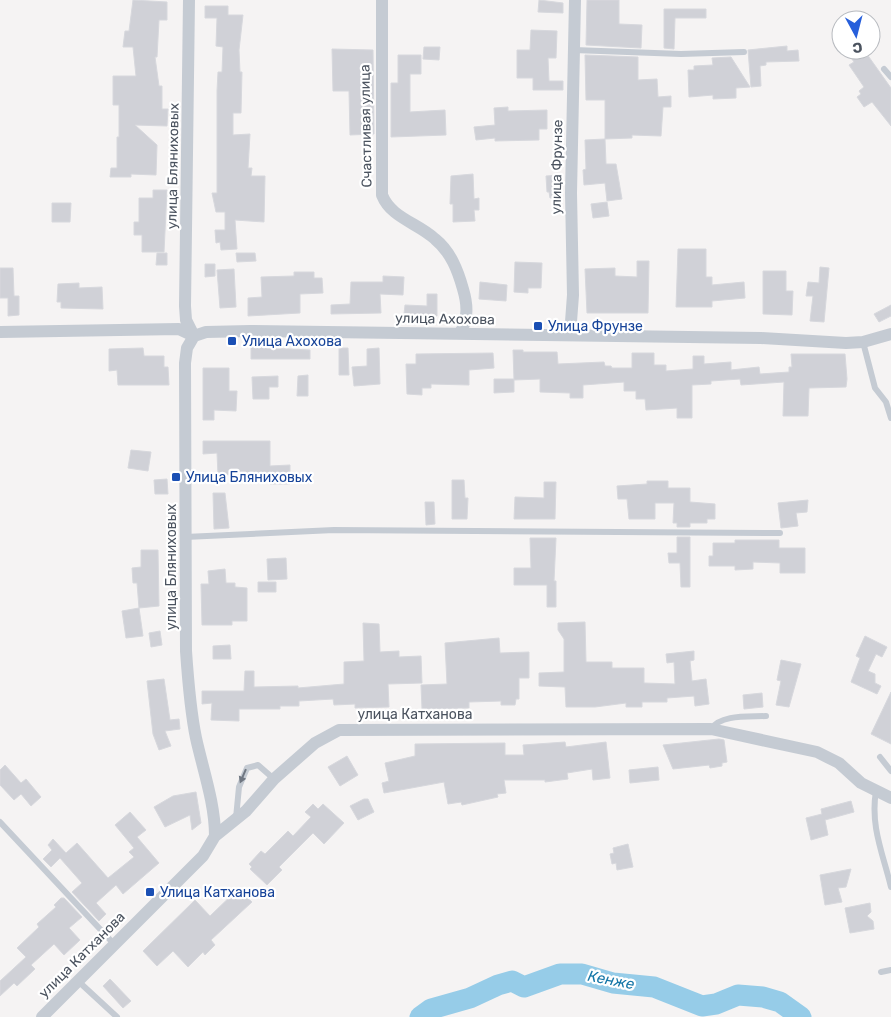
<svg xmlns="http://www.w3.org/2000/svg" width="891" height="1017" viewBox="0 0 891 1017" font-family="Rubik,sans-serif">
<rect width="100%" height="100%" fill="#f5f3f3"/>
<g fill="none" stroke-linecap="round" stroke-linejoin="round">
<path stroke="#96cce8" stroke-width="21" d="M420,1017L431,1009L470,998L498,985L512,981L524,987L560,974H582L613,983L654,987L702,1006L716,1004L738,995L763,997L780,1002L801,1017"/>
</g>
<path fill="#d0d1d7" stroke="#d7d8dd" d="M133,0L167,2V20H159L157,57H155L159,86H162V109H168L167,126L135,125L157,145L156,175L131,174V177H110L111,168H117V137H119V105H113V76H136L133,47H123L125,31H129Z
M539,0L563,3V13L538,12Z
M587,0H619V24L642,25L641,48L586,45Z
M205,6H228V15H243L239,50L240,72H242L241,113H233V135L250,134L248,168H252L251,176H265L264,222L235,220L237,249L221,250L220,242L216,243L215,230H225V212H216L212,193H217V91L218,72H222L223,47L216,46L217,18H205Z
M664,9H706V18H675L674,49L664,48Z
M531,30L557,31L556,58H548L549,81H563V90H533V78H517V50H530Z
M787,46V51L798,50L799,61L766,62V65L760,66L761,86L751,87L748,50Z
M424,47H440L439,60L423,59Z
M332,49L373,50L374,134L350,135L349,91H333Z
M846,50H864L891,88V126L872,102L864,107L857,97L861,94L859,91L864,87L849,65L854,62Z
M398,55H421V74H410V112L445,110L446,135L391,137V83H398Z
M585,55L638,57V80L657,79L658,97L671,96V107H663L661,136L632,135V138L605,139V100H586Z
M731,57L750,87L736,88V98L713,99V95L689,97L688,70H694V66L713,65L712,58Z
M508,107V111L547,110V129H539V140L495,141V138L476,140L474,127L495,125L494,108Z
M605,139L606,164H616L622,199L607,201L605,183L584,185L583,170L586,169L585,140Z
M473,174L474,199L479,198V210H474L475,221L453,222V204H450L451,176Z
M560,175L561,198H550L549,192H547L546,176Z
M153,190H167L164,252H142V235H134V222H139V198H153Z
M607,202L609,216L593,218L591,204Z
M52,203H71L70,222H52Z
M678,249H706V277H712V285L744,282L745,298L712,301V307H676Z
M157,253H167V265H156Z
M236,253H255L256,261L237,262Z
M637,261H649L648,313H587L585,269L615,268V276L637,277Z
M515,262L542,263L541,288H528V293L514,292Z
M205,264H215V276L205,277Z
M820,267L829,268L824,322L810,321L813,296H806L808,282L819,283Z
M0,268H13L14,296H19V315L8,316V298H0Z
M234,269L236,307L220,308L217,270Z
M763,271H786V291H793L792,315L763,314Z
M294,272H314V278H322L323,293L300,294V313L248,316V298L262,297L261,277L294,276Z
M383,276L404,277L403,295L380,294L381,313L331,314V305L350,304L351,282H383Z
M480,282L507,285L506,301L479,299Z
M79,283V288L102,287L103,309L61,308V302H57L58,284Z
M427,294H437V316L404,314L405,305L427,306Z
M891,305V316L879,322L874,314Z
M251,347L310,350V359H251Z
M143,348L144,356H164V367H168L169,385H118L117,370L109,371V349Z
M339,348H348L349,375H339Z
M379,348L380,384L354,386L352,367L367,366V349Z
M513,350H523V352H557L558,364L604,362L605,366H611L612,368H632V353H654V365H666V371L693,369V356H704V364L731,362V370L759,367L760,374L789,372V367H792L791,354H845L847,379L846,387L809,388L808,416H783L784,382L741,385L740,379L711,381V384L692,385V418H677V408L646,410L645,399H636V391H624V382L583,385V398H570V393L540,392V379L514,380Z
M493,353L494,368L469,370V385L431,384V388H422V395L407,394L406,364H416V354Z
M203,368H229V391H237L236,411L214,410V420H203Z
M308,375V396H297L298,376Z
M278,376V387H269V399H253L252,377Z
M494,379H514V392L494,393Z
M203,441H270V466L290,465V484H270V474L218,475L217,453L203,454Z
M131,450L151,452L148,471L128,468Z
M167,479L168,494H155L154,480Z
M452,480H464L465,498H468L467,519H452Z
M647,481H668V488H690V502L715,504V519H707V523H690V527H677V523H673L674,503H655V519H629L627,499H618L617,486L647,484Z
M544,482H556L555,519H514L515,497L544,498Z
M213,493H225L229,528L214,529Z
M808,500L807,512L796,513L798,526L781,528L778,503Z
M425,502H434L435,524L426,525Z
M677,537H690V587H681L680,563H669L668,553H677Z
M530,538H556L554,581H556V607H547V585H514V568H531Z
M735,540H779V548H805V573H780V563L753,562V569L735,570V566H709V556H713V543H735Z
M141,550H158L159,606L139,608L137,583H133L132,568L141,567Z
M286,558L287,579L268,580L267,559Z
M225,569L226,583H235V587L247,588V621H232V625H202L201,584H209L208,571Z
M258,582H276V592H258Z
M139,608L143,636L126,638L122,611Z
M585,622L586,662H612V668H644V683L675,684L674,662L667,663L666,654L694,651V660L690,661L692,681L706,679L709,704L695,706L694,696L667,698V702H642V707H626V703L595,707H566L565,687L539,686V673L564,672V639L558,630V623Z
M363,623L379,624L380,652L399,651V657L421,656L422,683L388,684L389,707L355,708V704L334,705L333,699L299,701V706H280V709H239V721L211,720L212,703L202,704V691H244L245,671H254V687L298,686V688L344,684V662L364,661Z
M160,631L162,645L151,647L149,633Z
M865,636L887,647L882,657L876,654L868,671L875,674V683L881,686L877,694L851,682L860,658L856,656Z
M499,638L500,653L529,652V678H519V699H516L515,705H501V701L469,702V708L422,709L421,685L447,684L445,643Z
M230,645L231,659H213V646Z
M781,660L801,664L789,707L776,705L781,681L777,680Z
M164,679L170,720L179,719L180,729L165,731L171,746L159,750L153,734L147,681Z
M891,692V744L871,734Z
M762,693L763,707L744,709L743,695Z
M719,739L724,740L727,762L722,763V766L710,768L709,765L673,769L663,745Z
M565,742L566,747L606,742L610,778L593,780L592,769L567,773L568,779L545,782V780H504L506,793L497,794L498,797L462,805L461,802L448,804L444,782L384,793L382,783L389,781L385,763L415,756V744L505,743V755H524L523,745Z
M347,756L358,775L340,786L328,767Z
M5,765L21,783L26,779L41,797L31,806L21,794L14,800L0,785V770Z
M658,767L659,780L630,783L629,770Z
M196,792L201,823L192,830L190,815L165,827L154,807L173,796Z
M364,799H368L374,812L358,820L350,806Z
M851,801L854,812L825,820L828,835L811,840L806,818L822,814L821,809Z
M313,804L318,809L323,804L344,823L324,844L313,833L279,867L282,870L267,885L250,869L252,867L249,864L261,851L265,854L288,831L293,836L311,817L305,812Z
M130,812L146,830L137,837L159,863L123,894L116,885L96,903L106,914L99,921L72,892L82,883L60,858L51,867L43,859L52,850L48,845L53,839L66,853L77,843L108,878L134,857L129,852L134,848L115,825Z
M628,844L633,867L617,870L616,863L612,864L610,854L614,853L613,848Z
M851,869L846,887L838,888L842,902L825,905L820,875Z
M238,889L252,902L211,940L215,945L205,955L203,952L188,967L173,951L157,966L143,951L195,900L210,916Z
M61,898H64L82,917L69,928L80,940L64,955L54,944L31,965L35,969L17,986L14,983L0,996V981L26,957L17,948L39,927L37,924L56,907L54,905Z
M870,903L871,912L867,916L873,921L874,929L850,933L845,908Z
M110,979L131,1001L123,1008L103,986Z"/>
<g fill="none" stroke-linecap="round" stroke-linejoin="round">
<path stroke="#c5cbd3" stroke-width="6" d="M574,50L681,54L744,52
M884,69L891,77
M863,342L875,388L886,402L891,418
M185,537L334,530L780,533
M711,729C721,714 749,717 766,716
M880,757L891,771
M876,791C870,826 883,854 891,887
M236,818L239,787L247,768L258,765L274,779
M0,822L114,944
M881,972L891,970
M78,981L117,1017"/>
<path stroke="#c5cbd3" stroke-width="12" d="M189,0L185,306L186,320L194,336
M382,0V195C391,218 418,223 435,239C451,252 458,271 463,289C468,306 468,318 460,334
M0,332L179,329L194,336
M570,335L573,295L571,193L575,0
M194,336L206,332L250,331L761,338L846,343L863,342L891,334
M194,336L187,348L185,363L186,651C188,680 190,709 196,738C203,770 215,803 215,836
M42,1017L203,856L215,836L246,811L274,779L315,743L339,730L711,729L817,752L839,763L861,783L891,798"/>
</g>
<defs><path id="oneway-solid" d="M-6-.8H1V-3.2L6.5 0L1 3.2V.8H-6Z" transform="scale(1.25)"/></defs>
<use fill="#707782" href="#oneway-solid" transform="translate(243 776) rotate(113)"/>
<g fill="#1a4fb4" stroke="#fff" stroke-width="2">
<rect x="533" y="321" width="10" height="10" rx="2.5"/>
<rect x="227" y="336" width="10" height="10" rx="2.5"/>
<rect x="171" y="472" width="10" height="10" rx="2.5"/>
<rect x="145" y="887" width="10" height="10" rx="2.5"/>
</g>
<g text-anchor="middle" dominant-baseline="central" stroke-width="4.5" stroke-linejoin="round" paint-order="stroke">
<g font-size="14" fill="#4b535f" stroke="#fff">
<text transform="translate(366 126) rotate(-91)">Счастливая улица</text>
<text transform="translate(173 166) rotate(-89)">улица Бляниховых</text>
<text transform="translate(557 167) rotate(-89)">улица Фрунзе</text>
<text transform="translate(445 319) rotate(1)">улица Ахохова</text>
<text transform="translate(171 567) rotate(-90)">улица Бляниховых</text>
<text x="415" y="714">улица Катханова</text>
<text transform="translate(82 955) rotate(-45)">улица Катханова</text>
</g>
<g font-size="14" fill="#164399" stroke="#fff" text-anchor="start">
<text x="548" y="326">Улица Фрунзе</text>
<text x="242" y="341">Улица Ахохова</text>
<text x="186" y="477">Улица Бляниховых</text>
<text x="160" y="892">Улица Катханова</text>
</g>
<g font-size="15" font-style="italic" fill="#1677a8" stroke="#fff">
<text transform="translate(611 980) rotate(11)">Кенже</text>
</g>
</g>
<g transform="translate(856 35) rotate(173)"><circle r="24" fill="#ffffff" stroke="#b7babf"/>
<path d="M0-4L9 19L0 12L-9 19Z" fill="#275fdb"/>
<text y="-8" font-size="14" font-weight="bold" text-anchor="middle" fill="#4b535f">С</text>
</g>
</svg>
